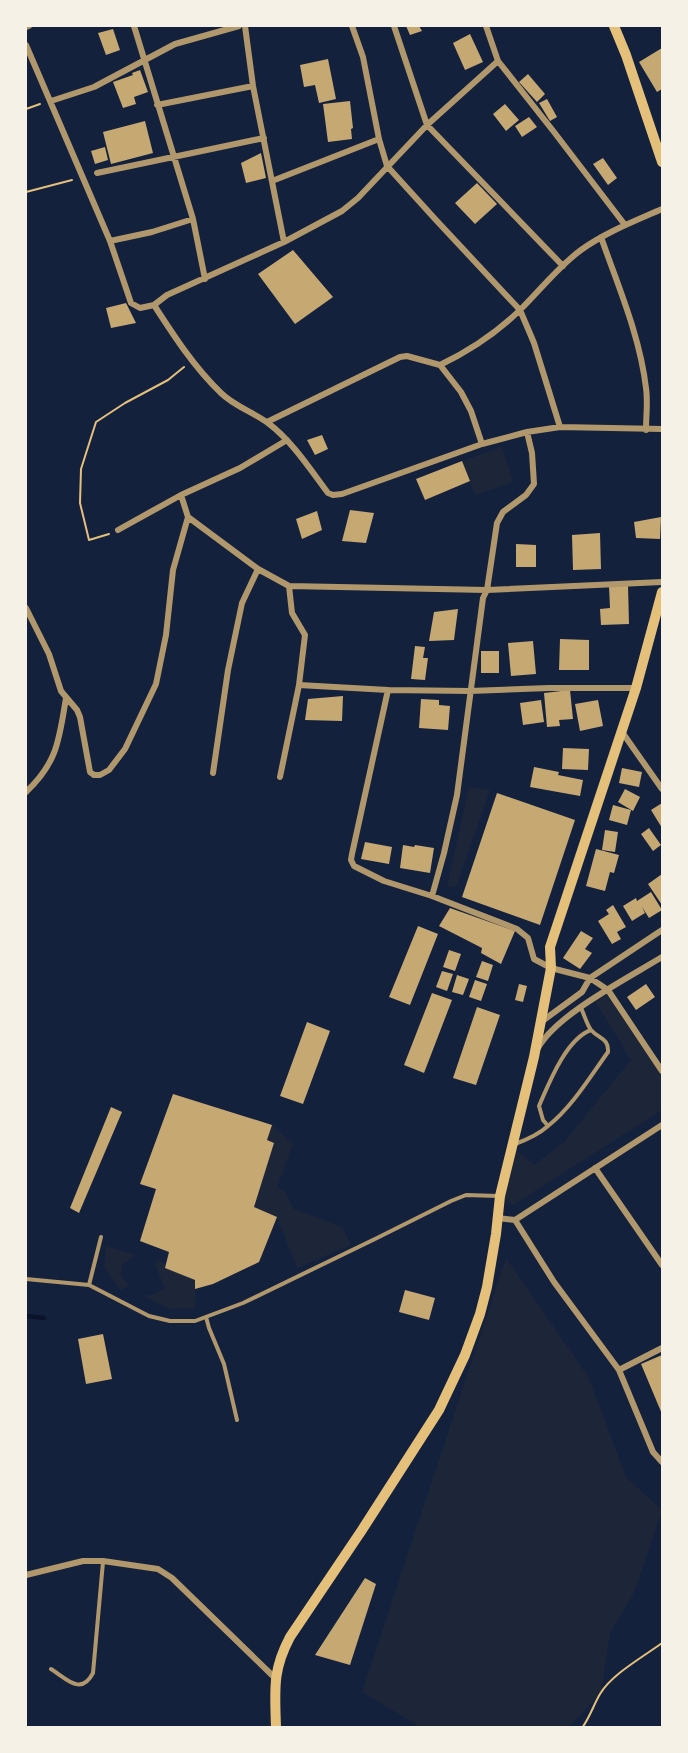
<svg xmlns="http://www.w3.org/2000/svg" width="688" height="1753" viewBox="0 0 688 1753" font-family="'PT Sans',sans-serif">
<rect width="100%" height="100%" fill="#14213d"/>
<path fill="#1d2539" d="M502,447L513,482L475,495L462,461Z
M469,787L490,790L456,887L447,886Z
M608,990L662,1071V1110L513,1205L500,1196L511,1146L534,1165L564,1142L631,1060L594,999Z
M272,1125L293,1144L277,1188L284,1190L294,1209L342,1227L351,1245L297,1268L277,1217L254,1207L274,1143L267,1140Z
M106,1246L135,1255L121,1266V1275L129,1286L121,1290L104,1267Z
M506,1258L589,1378L626,1477L662,1510L634,1593L610,1633L601,1693L569,1727H420L362,1692Z
M158,1260L166,1264L165,1268L195,1280V1308L170,1309L144,1296L154,1294L165,1288L155,1265Z"/>
<g fill="none" stroke-linecap="round" stroke-linejoin="round">
<path stroke="#0b132b" stroke-width="4.5" d="M26,1316L44,1318"/>
</g>
<path fill="#c6a872" d="M406,26H419L422,31L410,35Z
M113,29L120,50L106,55L98,33Z
M470,34L483,62L465,70L453,43Z
M662,48V89L657,92L639,62Z
M328,59L336,99L319,103L315,85L304,87L300,65Z
M140,70L148,92L134,97L136,104L123,108L113,82L133,75L132,73Z
M528,74L545,94L537,102L519,82Z
M547,99L557,117L550,121L539,103Z
M350,101L353,128L351,129L352,139L328,142L323,104Z
M505,104L519,120L506,131L493,114Z
M529,117L537,127L522,137L515,126Z
M145,121L153,153L111,164L103,132Z
M105,147L108,160L95,164L91,151Z
M261,153L266,178L246,183L241,163Z
M603,158L617,178L608,185L593,164Z
M477,183L497,204L475,224L455,203Z
M293,250L333,297L295,324L258,274Z
M126,303L136,323L111,328L106,308Z
M322,435L328,449L315,455L307,440Z
M462,461L470,481L425,500L416,479Z
M350,510L374,513L366,543L342,541Z
M317,511L322,530L302,539L296,519Z
M661,517L660,539L636,538L634,522Z
M600,533L601,569L573,570L572,535Z
M516,544L536,545V567H516Z
M628,585L629,624L601,625L600,609L610,608L609,586Z
M458,609L454,640L429,641L434,612Z
M560,639L589,640V670H559Z
M533,641L536,674L511,676L508,643Z
M415,646L425,647L423,658H428L425,680L411,679Z
M481,651H499V673H481Z
M570,690L573,719L559,720L560,726L547,727L544,693Z
M343,696L342,721L305,720L308,699Z
M421,699L439,700V705L450,706L448,730L419,728Z
M541,700L544,722L523,725L520,703Z
M598,700L603,726L580,731L575,704Z
M563,748L589,749L588,770L562,769Z
M534,767L559,772L558,775L583,780L580,796L530,787Z
M622,768L642,772L639,787L619,783Z
M625,789L640,797L633,811L618,802Z
M497,793L575,820L540,925L462,897Z
M662,803V828L651,810Z
M613,805L631,810L627,825L609,820Z
M649,828L661,845L653,851L641,834Z
M605,830L618,832L615,852L602,850Z
M365,842L392,847L389,864L361,859Z
M403,845L414,847L415,845L434,848L430,873L400,868Z
M596,849L619,855L614,873L610,872L605,891L586,886Z
M662,874V905L648,884Z
M651,892L662,910L649,918L642,907L645,913L632,921L623,906L636,898L637,901Z
M613,905L626,927L617,932L621,939L612,944L598,921L609,914L606,910Z
M450,908L515,931L501,964L481,953L482,948L439,926Z
M418,926L438,934L410,1005L389,997Z
M581,931L593,938L585,949L592,953L580,969L563,958Z
M449,950L461,954L455,971L443,967Z
M482,961L493,965L488,981L476,977Z
M442,971L453,974L447,991L436,987Z
M457,975L469,979L463,995L452,992Z
M475,980L487,984L481,1001L469,997Z
M519,984L527,986L523,1002L515,1000Z
M646,984L655,997L636,1010L627,997Z
M432,993L452,1000L424,1073L404,1065Z
M477,1007L500,1015L476,1085L453,1078Z
M307,1022L330,1031L303,1104L280,1096Z
M173,1094L272,1125L267,1140L274,1143L254,1207L277,1217L259,1262L213,1284L195,1289V1280L165,1268L169,1252L140,1241L156,1189L140,1184Z
M111,1107L122,1112L79,1213L70,1208Z
M405,1290L435,1298L429,1320L399,1312Z
M103,1334L112,1379L86,1384L78,1339Z
M662,1355V1414L641,1364Z
M365,1578L376,1584L350,1665L315,1655Z"/>
<g fill="none" stroke-linecap="round" stroke-linejoin="round">
<path stroke="#e5c07b" stroke-width="2" d="M26,109L40,104
M26,192L72,180
M109,534L89,540L80,503L81,469L96,422L125,403L168,380L184,367
M582,1728C590,1717 593,1706 600,1694C612,1674 643,1657 662,1643"/>
<path stroke="#b1986c" stroke-width="4" d="M548,1126L543,1120L539,1106C549,1083 566,1039 591,1030
M515,1144C526,1140 539,1134 548,1126C572,1107 590,1077 608,1052C609,1038 599,1039 591,1030C587,1025 584,1014 581,1008
M101,1237L89,1285L149,1316L170,1321H195L243,1303L377,1238L451,1201L466,1195L498,1196
M26,1279L89,1285
M206,1317L209,1328L224,1364L237,1420
M51,1669C67,1679 81,1696 93,1673L103,1562"/>
<path stroke="#b1986c" stroke-width="6" d="M134,26L193,219L205,279
M245,26L253,86L284,242
M352,26L363,57L379,139L387,166L436,220L520,310L534,343L560,427
M394,26L427,125L563,266
M486,26L498,61L554,132L625,225
M26,27L29,26
M26,45L110,241L131,303L140,308L154,305C174,336 194,367 221,393C234,406 253,412 268,423C292,441 310,469 328,493L333,495L342,494L482,444L527,432L560,427L662,429
M51,101L94,87L175,44L239,26
M157,105L253,86
M97,173L264,138
M272,181L379,139
M601,237C618,286 640,336 646,388C648,401 646,416 646,430
M110,241L152,232L193,219
M154,305L167,295L284,242L342,211L358,198L427,125L498,61
M440,365C471,350 497,333 522,308C541,289 559,266 581,250C606,232 635,221 662,209
M440,365L461,392L471,411L482,444
M267,422L400,357L407,356L440,365
M188,517L258,569L289,586L487,590L662,582
M118,530L181,495L240,468L287,440
M26,608L49,654L61,691L77,710L80,717L90,772L94,775H100L109,770L125,749L156,684L166,635L173,570L188,517L181,495
M299,685L388,690L470,691L549,688H636
M388,690L352,854L351,860L354,866L384,881L432,896L517,929L528,938L534,959L551,968L590,978L662,930
M622,732L662,789
M213,773L228,670L242,603L258,569
M280,777L299,685L305,635L292,613L289,586
M26,792C58,762 59,739 66,698
M432,896L444,853L457,795L483,598L487,590L497,523L503,512L526,495L534,484L532,453L527,432
M541,1022L582,992L590,978L608,990L662,1071
M538,1048C557,1014 628,978 662,957
M595,1168L662,1265
M498,1218L515,1220L662,1125
M515,1220L554,1282L619,1370L653,1452L662,1462
M619,1370L662,1348
M26,1575L83,1561H103L158,1569L172,1578L275,1678"/>
<path stroke="#e5c07b" stroke-width="10" d="M614,26L626,55L662,162
M276,1728C275,1690 272,1671 290,1637L362,1530L439,1410L465,1355L480,1314L487,1287L496,1234L500,1196L534,1057L551,968L550,947L636,688L662,592"/>
</g>
<rect width="688" height="1753" fill="none" stroke="#f6f1e7" stroke-width="54"/>
</svg>
